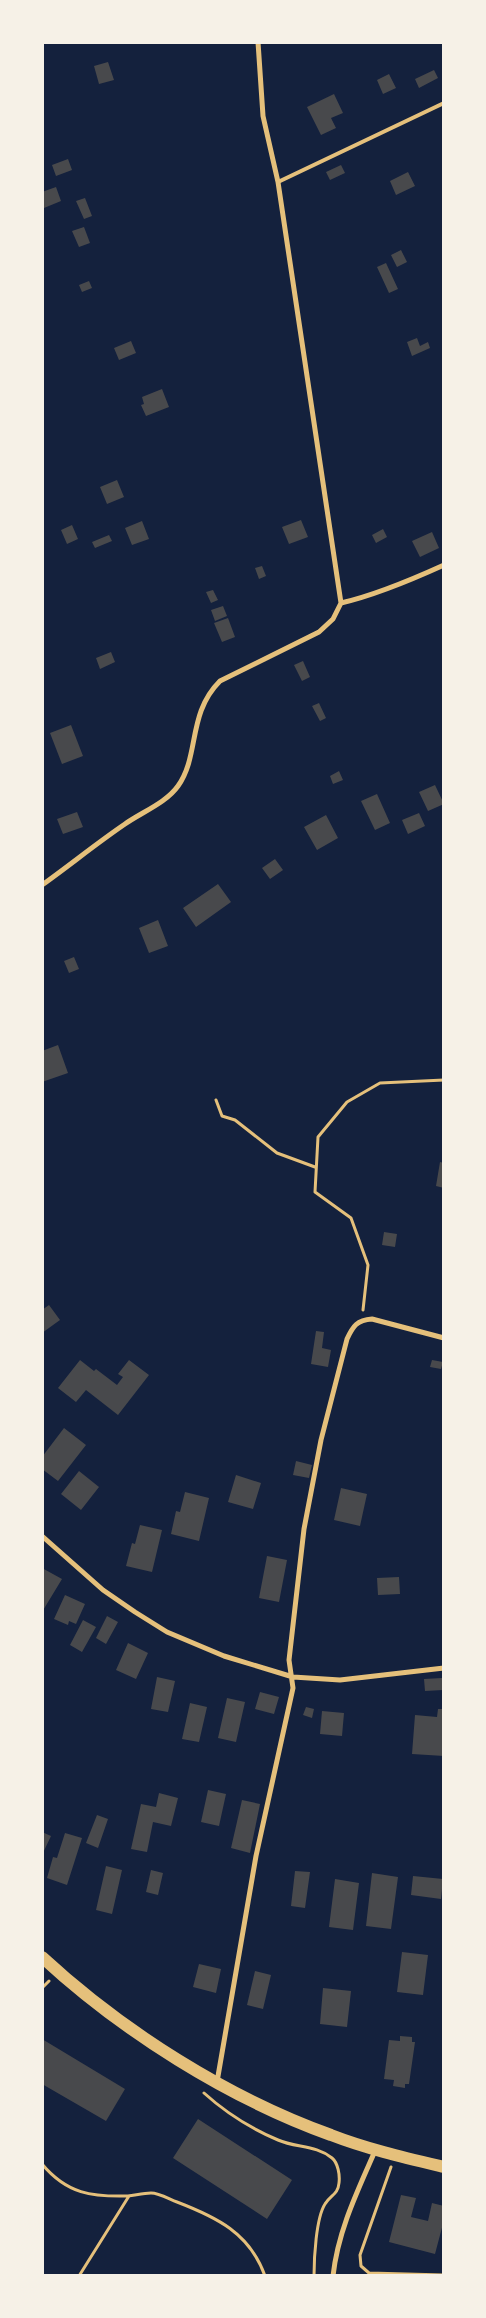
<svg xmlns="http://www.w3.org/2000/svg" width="486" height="2318" viewBox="0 0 486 2318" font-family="Ubuntu,sans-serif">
<rect width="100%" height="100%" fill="#14213d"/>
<path fill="#48494c" d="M108,62L114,80L99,84L94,66Z
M434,70L438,78L419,88L415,79Z
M389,74L396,88L383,94L377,80Z
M334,94L343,113L331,118L336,128L321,135L307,107Z
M68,159L72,170L56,176L52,165Z
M341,165L345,173L330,180L326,172Z
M408,172L415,186L396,195L390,181Z
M56,187L61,201L44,208L42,192Z
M85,198L92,216L84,219L76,201Z
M84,227L90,243L79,247L72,231Z
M401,250L407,262L397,267L391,255Z
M386,263L398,289L389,293L377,267Z
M89,281L92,288L82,292L79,285Z
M417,338L420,346L428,342L430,348L412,356L407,342Z
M131,341L136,353L119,360L114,348Z
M162,389L169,407L146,416L141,405L144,404L142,397Z
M117,480L124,497L107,504L100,487Z
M301,520L308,537L289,544L282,527Z
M142,521L149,539L132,545L125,528Z
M72,525L78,539L67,544L61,530Z
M383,529L387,537L376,543L372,535Z
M432,532L439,548L420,557L412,541Z
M109,535L112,541L95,548L92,542Z
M262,566L266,576L259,579L255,568Z
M213,590L218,600L211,603L206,592Z
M223,606L227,616L215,621L211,610Z
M228,618L235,637L222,642L214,623Z
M111,652L115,662L100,669L96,658Z
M303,661L310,677L302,681L294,665Z
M319,703L326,718L320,721L312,706Z
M71,725L83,756L62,764L50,733Z
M339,771L343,780L333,784L330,776Z
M435,785L444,804L428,811L419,792Z
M377,794L390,823L375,830L361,801Z
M77,812L83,827L63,834L57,819Z
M419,813L425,826L408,834L402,820Z
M326,815L338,838L317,850L304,827Z
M275,859L283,870L270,879L262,868Z
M218,884L231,902L196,927L183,908Z
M158,920L168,946L149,953L139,928Z
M74,957L79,969L69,973L64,961Z
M58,1045L68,1073L42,1082V1051Z
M440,1162L444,1163V1188L436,1186Z
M384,1232L397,1234L395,1247L382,1245Z
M49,1305L60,1320L42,1333V1310Z
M316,1331L324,1332L322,1348L331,1350L328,1367L311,1364Z
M80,1360L94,1371L96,1369L117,1385L123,1377L118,1374L129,1360L149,1375L118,1415L86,1390L76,1402L58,1388Z
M432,1360L443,1362L441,1369L430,1367Z
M64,1428L86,1445L58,1481L42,1469V1457Z
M296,1461L312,1465L309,1478L293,1475Z
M79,1471L99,1487L81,1510L61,1494Z
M236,1475L261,1483L253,1509L228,1502Z
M341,1488L367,1494L360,1526L334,1520Z
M185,1492L209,1498L199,1541L171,1534L176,1511L180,1512Z
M140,1525L162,1530L152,1572L126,1566L132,1543L135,1544Z
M267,1556L287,1560L279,1602L259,1598Z
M42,1568L62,1579L42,1612Z
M399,1577L400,1594L378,1595L377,1578Z
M65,1595L85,1604L76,1624L69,1621L68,1625L54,1619Z
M107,1616L118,1622L106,1644L96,1638Z
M83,1620L96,1627L82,1652L70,1645Z
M128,1643L148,1653L136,1679L116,1670Z
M157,1677L175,1681L168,1712L151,1709Z
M442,1678L443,1690L425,1691L424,1679Z
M260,1692L279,1697L274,1714L255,1709Z
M227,1698L245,1702L236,1742L218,1738Z
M190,1703L207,1707L199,1742L182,1739Z
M306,1707L314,1709L312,1718L303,1715Z
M438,1709H444V1756L412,1754L415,1715L437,1717Z
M322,1711L344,1713L342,1736L320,1734Z
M208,1790L226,1794L219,1826L201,1822Z
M159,1793L178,1798L171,1826L153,1822L147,1852L131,1849L141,1804L156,1807Z
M242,1800L260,1804L250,1853L231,1848Z
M97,1815L108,1819L98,1848L86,1843Z
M42,1832L51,1836L42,1855Z
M65,1833L82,1838L67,1885L47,1878L53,1857L57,1858Z
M106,1866L122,1870L112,1914L96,1910Z
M151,1870L163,1873L158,1895L146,1892Z
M295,1871L310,1872L305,1908L291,1906Z
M372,1873L398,1877L391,1929L366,1926Z
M413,1876L443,1879L441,1899L411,1895Z
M335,1879L359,1883L353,1930L329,1927Z
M402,1952L428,1955L423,1995L397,1992Z
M199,1964L221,1969L216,1993L193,1987Z
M255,1971L271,1975L263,2009L247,2005Z
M323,1988L351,1991L347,2027L320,2024Z
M400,2036L412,2037V2042H415L409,2084H405V2088L393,2086L394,2080L384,2079L389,2040L400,2041Z
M42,2039L125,2089L106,2121L42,2084Z
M198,2119L292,2180L267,2219L173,2158Z
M401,2195L416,2198L411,2217L428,2221L432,2203L444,2206V2220L435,2254L389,2242Z"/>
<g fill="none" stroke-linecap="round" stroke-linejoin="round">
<path stroke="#e5c07b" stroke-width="3" d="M216,1100L222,1116L235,1120L277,1153L315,1167
M363,1310L368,1265L351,1218L315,1192L318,1137L347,1102L380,1083L444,1080
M42,1988L49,1981
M204,2093C225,2112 252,2129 278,2140C296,2148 316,2145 332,2158C338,2163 340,2175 339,2183C338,2195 330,2195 325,2204C316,2218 314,2259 314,2276
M42,2164C67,2194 92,2197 128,2196C136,2195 144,2193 151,2193C159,2193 169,2199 177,2202C216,2217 250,2233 265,2276
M391,2167L360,2255L361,2266L369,2273L444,2275
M79,2276L129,2196"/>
<path stroke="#e5c07b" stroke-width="4" d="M278,182L444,103"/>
<path stroke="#e5c07b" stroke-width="5" d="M258,42L263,116L278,182L341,603
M42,885C70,865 97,843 125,824C142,812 166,803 178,786C200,755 187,714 220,681L319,632L333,619L341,603C376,595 411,580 444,565
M42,1536L103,1590L135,1612L167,1632L224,1656L293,1677L340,1680L444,1668
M217,2082L256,1856L293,1688L289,1660L304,1529L321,1440L347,1339C353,1326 357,1320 372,1319L444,1338
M333,2276C338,2231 357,2192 375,2151"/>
<path stroke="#e5c07b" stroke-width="12" d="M42,1957C122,2031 228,2098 331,2135C367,2149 406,2158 444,2167"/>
</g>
<rect width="486" height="2318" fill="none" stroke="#f6f1e7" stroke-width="88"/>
</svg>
